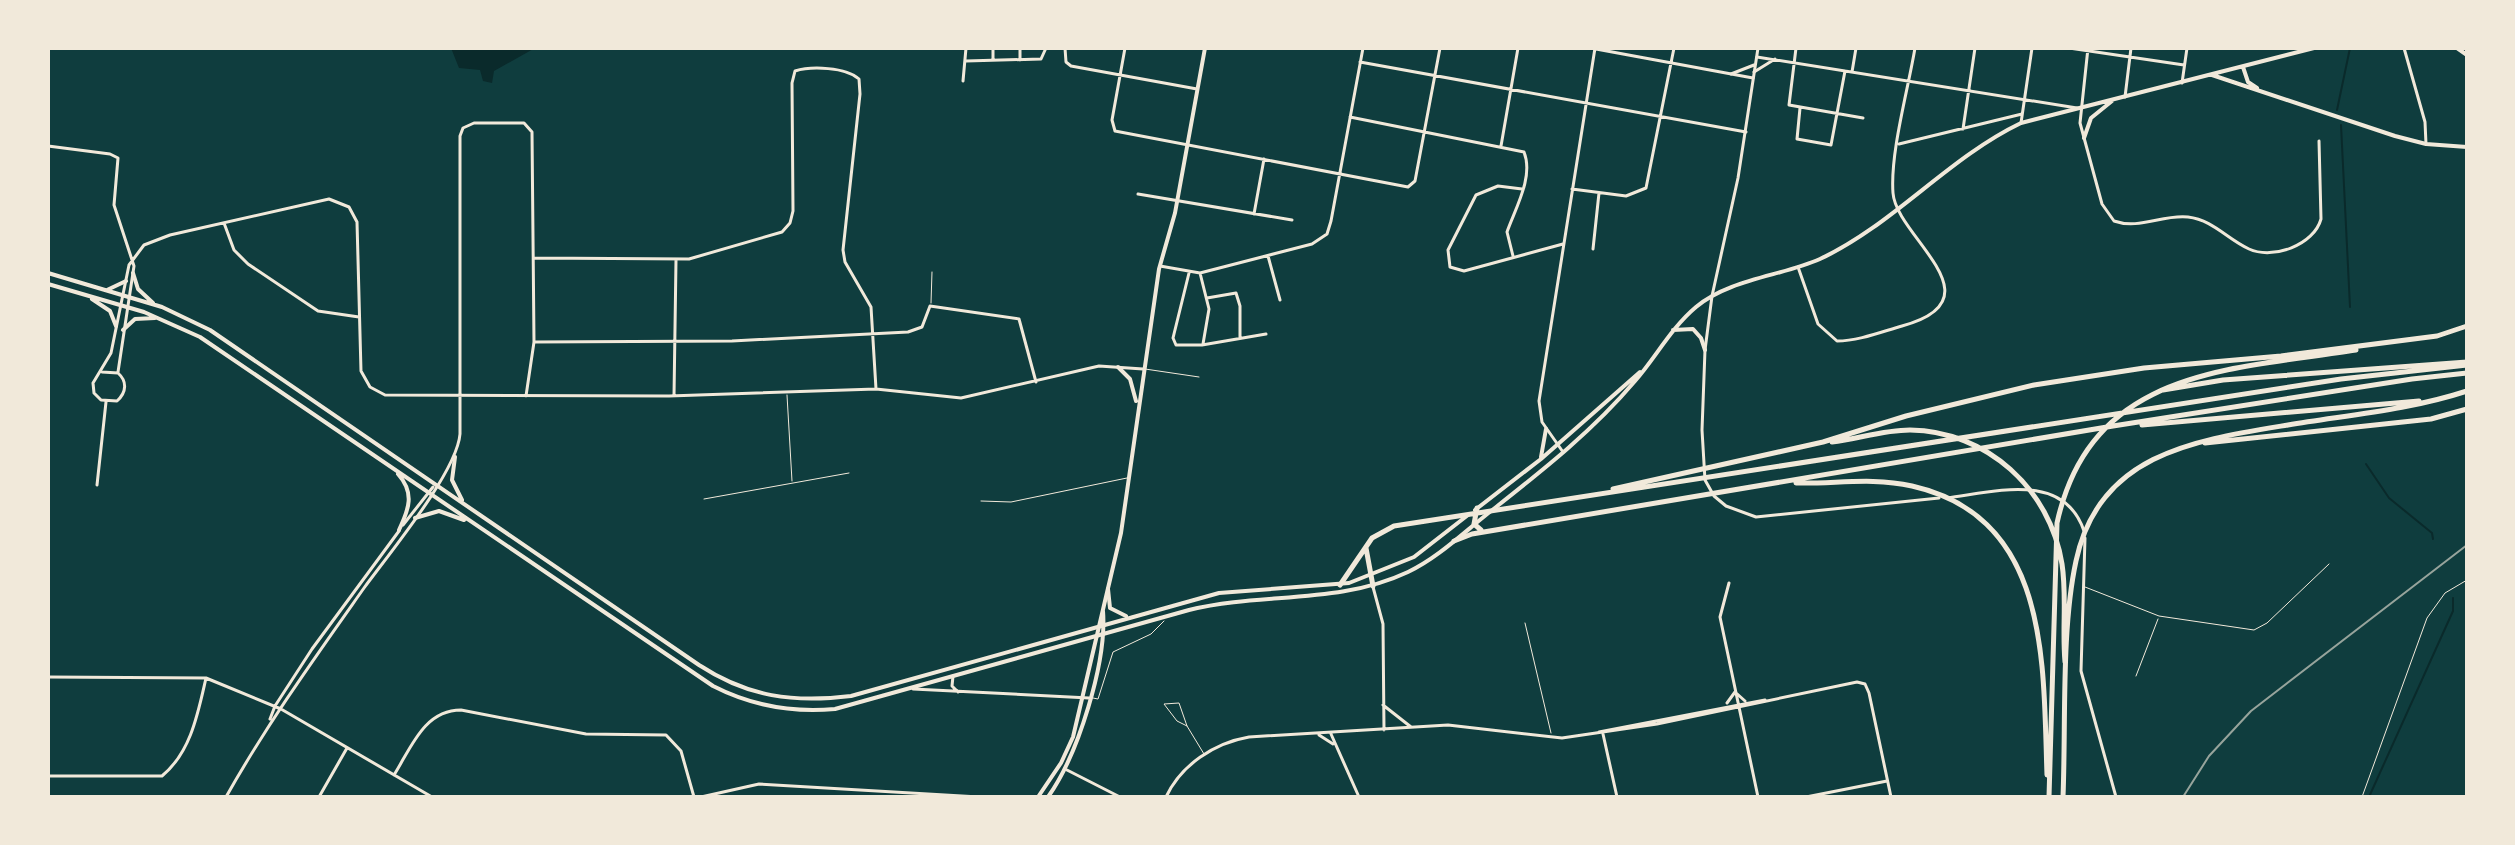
<svg xmlns="http://www.w3.org/2000/svg" width="2515" height="845" viewBox="0 0 2515 845" font-family="Lato,sans-serif">
<rect width="100%" height="100%" fill="#0f3d3e"/>
<path fill="#0a2a2b" d="M451,48H535L494,71L492,83L483,81L480,70L459,68Z"/>
<g fill="none" stroke-linecap="round" stroke-linejoin="round">
<path stroke="#0a2a2b" stroke-width="2" d="M2337,110L2350,48
M2341,125L2350,307
M2366,464L2389,498L2432,533L2433,539
M2369,797L2453,611V598"/>
<path stroke="#f1e9da" stroke-width="1" d="M931,303L932,272
M1145,369L1199,377
M787,395L792,481
M704,499L849,473
M981,501L1011,502L1127,478
M2085,587L2159,616L2254,630L2267,623L2329,564
M1525,623L1551,733
M2136,676L2158,619
M1093,698L1098,699L1113,652L1151,634L1164,621
M1187,726L1177,721L1164,704L1179,703L1187,726L1204,754
M2362,797L2427,618L2445,593L2467,580"/>
<path stroke="#f1e9da" stroke-width="3" d="M993,48V60
M1020,48V60
M1065,48L1066,62L1071,66L1197,89
M1125,48L1112,120L1115,131L1408,187L1415,181L1440,48
M1796,48L1789,105L1863,118
M2069,48L2184,65
M2088,48L2080,123L2102,204L2114,221C2139,230 2163,214 2188,217C2213,220 2227,239 2249,249C2273,260 2314,245 2321,219L2319,141
M2404,48L2425,122L2426,144
M1596,49L1753,78
M1757,57L2077,108
M966,61L1041,59L1046,48
M1360,62L1746,132
M1754,72L1775,59
M1852,72L1856,48
M963,81L966,48
M2182,83L2187,48
M2125,97L2131,48
M1800,108L1797,139L1831,145L1845,71
M1350,117L1524,152C1534,177 1515,209 1507,232L1513,256
M2021,123L2032,48
M1963,129L1975,48
M1899,144L2022,114
M48,146L110,154L118,158L114,205L134,266L118,372
M1501,146L1518,48
M1522,189L1498,186L1476,195L1448,250L1450,267L1464,271L1563,244
M1572,189L1626,196L1646,188L1674,48
M1138,194L1292,220
M1254,214L1264,159
M224,223L234,250L248,264L318,311L359,317
M1593,249L1599,193
M1268,256L1280,300
M534,258L689,259L782,232L790,223L793,211L792,83L795,71C811,66 846,67 859,79L860,94L843,250L845,262L871,307L876,389
M1160,266L1200,273L1312,244L1327,234L1331,221L1363,48
M1798,267L1818,324L1837,341C1858,341 1881,332 1902,326C2002,299 1896,237 1893,193C1890,153 1908,90 1915,48
M1189,273L1173,338L1176,345H1202L1266,334
M1200,273L1209,309L1203,344
M1207,298L1236,293L1240,306V338
M534,342L732,341L908,332L922,327L930,306L1019,319L1036,382
M102,372L118,373C127,381 127,392 117,401L101,400L94,393L93,383L111,353L129,265L144,245L170,235L329,199L349,207L357,222L361,371L370,387L385,395L669,396L876,389L961,398L1099,366L1143,369
M674,396L676,260
M1563,452L1542,422L1539,401L1595,48
M97,485L106,402
M403,525L433,487
M1729,583L1720,617L1758,797
M1373,587L1383,624L1384,730
M953,676L952,686L958,692
M48,677L206,678L281,709L432,797
M913,689L1089,698
M1727,703L1735,692L1745,701
M1383,705L1411,727
M270,719L275,706L312,649L399,531
M1599,732L1765,700
M1331,734L1359,797
M1603,734L1617,797
M1319,735L1333,744
M1067,770L1120,797
M394,775C411,748 424,710 461,710L586,734L666,735L681,751L694,797
M48,776H162C191,752 198,713 206,678
M226,797C267,724 316,656 364,588C388,555 457,472 460,434V136L463,128L474,123H524L532,132L534,342L526,396
M319,797L347,748
M701,797L759,784L979,797
M1166,797C1181,765 1214,743 1249,737L1448,725L1562,738L1657,724L1857,682L1865,684L1869,693L1891,797
M1806,797L1887,781"/>
<path stroke="#f1e9da" stroke-width="3" d="M1758,48L1738,178L1712,296L1705,350L1702,430L1705,480L1714,496L1726,506L1756,517L1939,498
M1731,74L1754,65
M1947,498C1994,492 2064,471 2084,531
M2085,538L2081,671L2116,797"/>
<path stroke="#f1e9da" stroke-width="4" d="M1118,367L1130,379L1136,401
M1038,797L1061,763L1073,737L1121,533L1159,269L1175,213L1205,48
M1048,797C1078,755 1107,662 1103,611"/>
<path stroke="#f1e9da" stroke-width="4" d="M2457,48L2467,55
M2243,67L2248,82L2257,88
M2212,75L2395,136L2426,144L2467,147
M2084,138L2091,118L2112,101
M48,273L162,307L210,330L699,665C748,697 793,703 851,696L1219,593L1349,583L1414,557L1468,515
M133,273L138,289L153,303
M48,284L144,312L200,337L713,686C752,706 791,713 835,709L1189,610C1263,592 1338,605 1408,572C1437,558 1461,535 1486,515C1539,473 1591,433 1635,381C1656,357 1671,328 1696,307C1729,279 1782,276 1820,259C1893,225 1948,158 2021,123L2314,48
M107,290L126,281
M92,299L110,311L116,326
M123,330L135,319L155,318
M1673,330L1693,329L1701,338L1705,350
M455,457L452,480L462,500
M1541,457L1546,429
M398,474C415,493 409,509 399,530
M1475,510L1541,459L1640,372
M415,518L439,511L464,520
M1108,589L1110,608L1126,616"/>
<path stroke="#f1e9da" stroke-width="5" d="M2437,336L2467,326
M2163,390L2223,380L2467,362
M2142,425L2419,401
M1832,442C1858,439 1883,430 1910,430C1987,431 2050,489 2062,564C2067,596 2062,629 2065,662
M2205,443L2431,419L2467,409
M1796,483C1836,484 1872,477 1912,486C2051,517 2043,665 2047,775
M1613,489L1823,442L1906,416L2034,385L2144,368L2281,356L2437,336
M1477,508L1474,524L1481,530
M1454,541L1472,534L2113,426L2412,379L2467,373
M1366,548L1373,586
M1340,585L1372,538L1394,526L2341,379L2467,365
M2049,797L2057,523C2091,369 2228,370 2356,350
M2063,797C2066,724 2061,630 2076,561C2099,453 2196,440 2288,425C2348,415 2409,410 2467,391"/>
<path stroke="#97a49c" stroke-width="2" d="M2183,797L2209,756L2251,711L2467,545"/>
</g>
<rect width="2515" height="845" fill="none" stroke="#f1e9da" stroke-width="100"/>
</svg>
